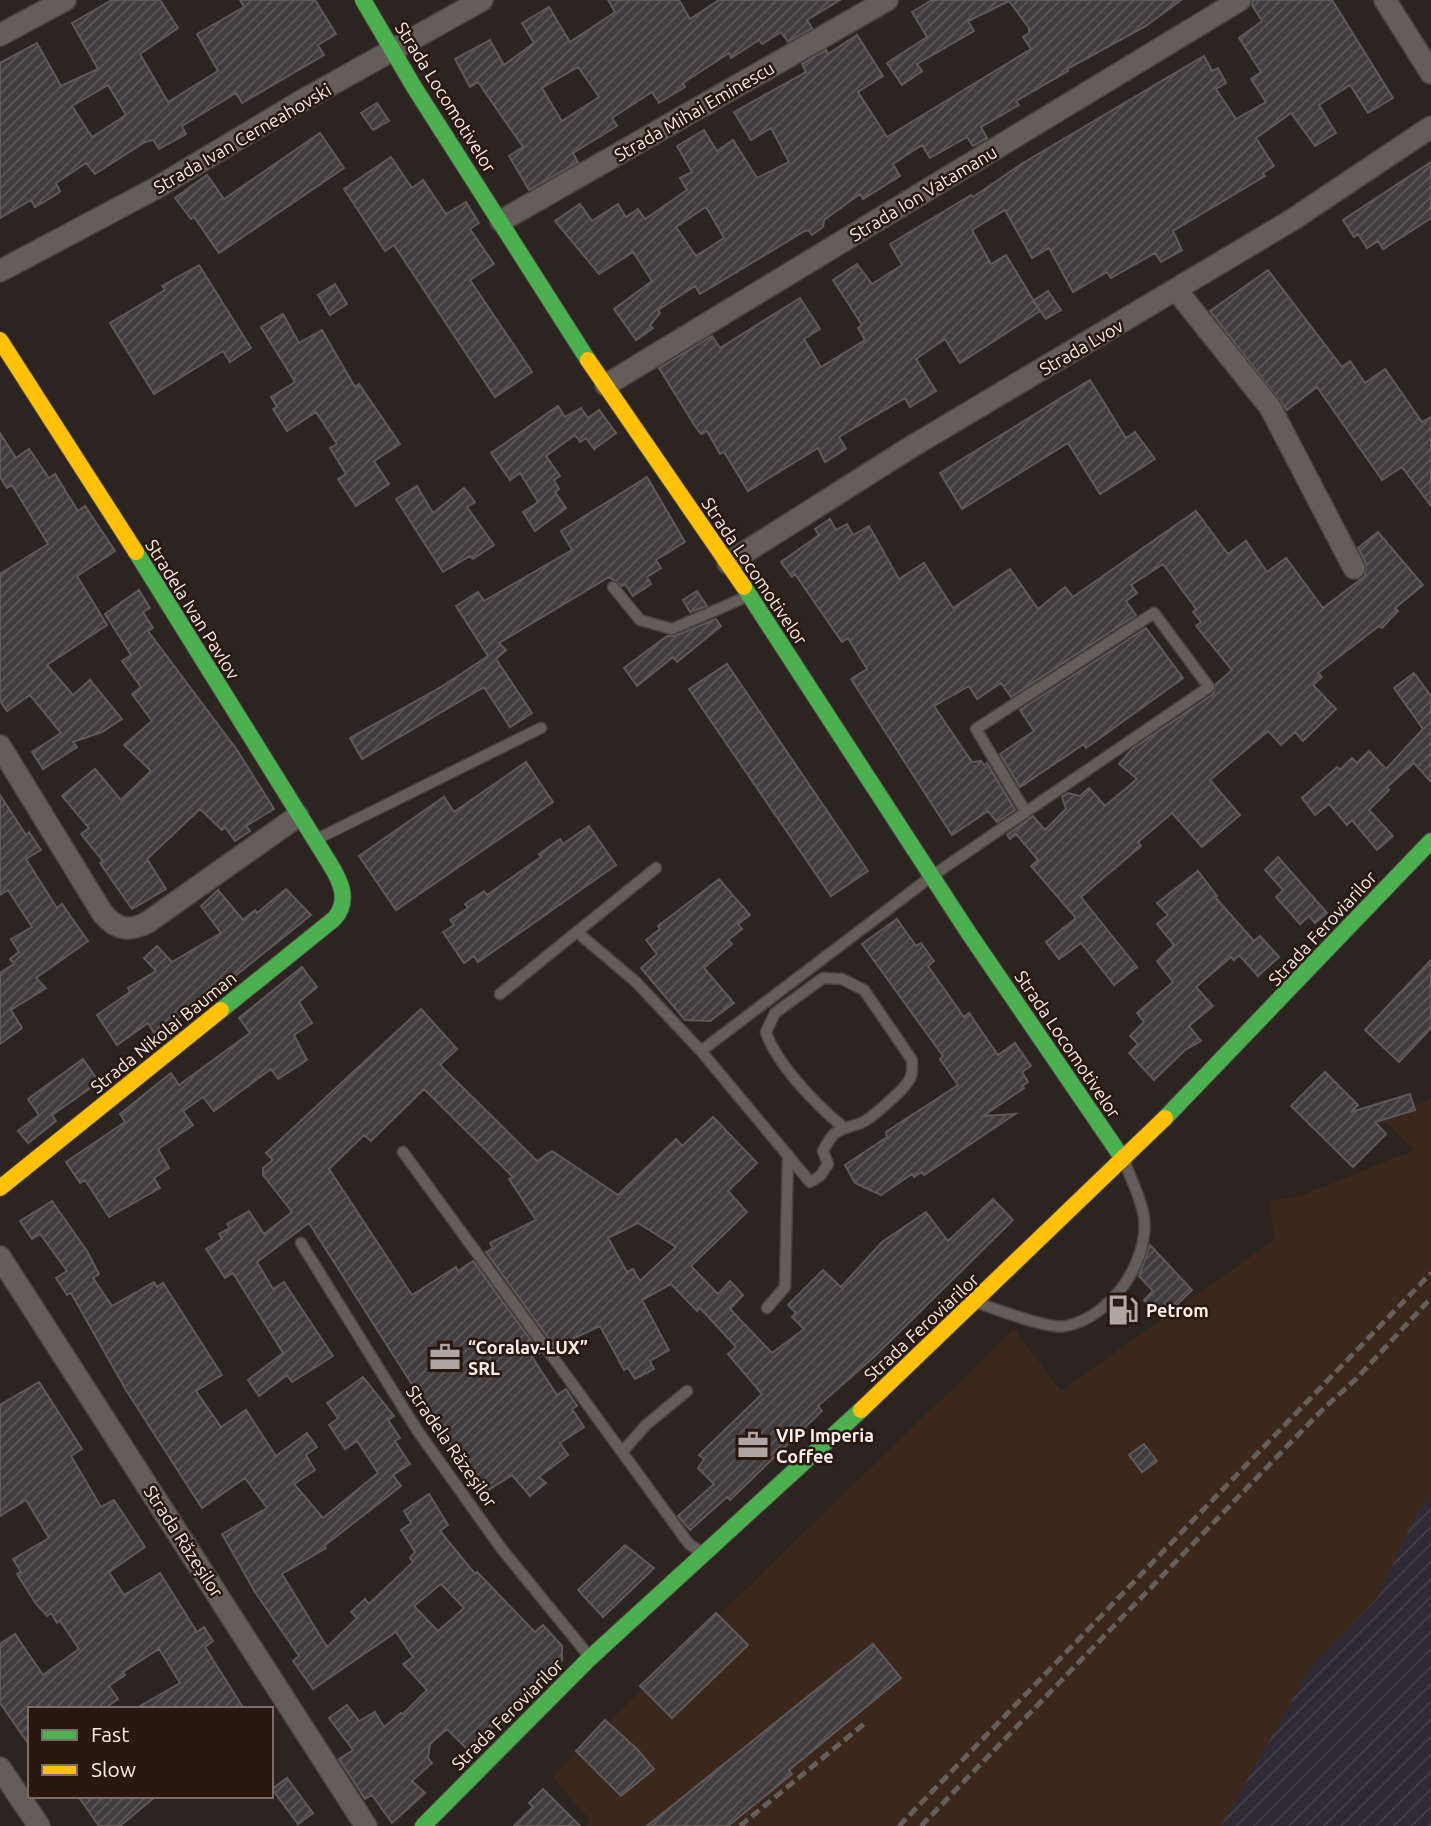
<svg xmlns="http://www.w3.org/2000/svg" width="1431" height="1826" viewBox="0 0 1431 1826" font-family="Ubuntu,sans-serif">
<defs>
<pattern id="industrial-furrows" width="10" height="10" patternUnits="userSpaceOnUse" patternTransform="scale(1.75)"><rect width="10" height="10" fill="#302936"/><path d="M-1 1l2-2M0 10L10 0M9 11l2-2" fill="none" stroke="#443e49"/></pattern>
<pattern id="building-hatch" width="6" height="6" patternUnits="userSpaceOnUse" patternTransform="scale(1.75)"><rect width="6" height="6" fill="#413c3d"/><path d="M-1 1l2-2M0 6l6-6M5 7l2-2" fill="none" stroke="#5d5859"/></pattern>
</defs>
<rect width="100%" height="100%" fill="#2c2420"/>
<path fill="#3c271d" d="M1431,1099V1826H586L590,1820L552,1777L1014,1329L1061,1391L1275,1239L1269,1202L1305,1194L1414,1150L1381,1118Z"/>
<path fill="url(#industrial-furrows)" d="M1431,1496V1826H1221L1309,1670L1378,1597L1418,1510Z"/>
<path fill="url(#building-hatch)" stroke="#5f595a" stroke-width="2" fill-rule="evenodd" d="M112,0H160L178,28L140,54L168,102L218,71L197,34L244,7L240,0H315L336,34L318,45L324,55L242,103L236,93L182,126L186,134L159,149L153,140L145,142L95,174L86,163L56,183L60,191L57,194L35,207L31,200L0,218V63L37,43L61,86L98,69L72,23ZM108,85L126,115L92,137L72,106Z
M608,0H679L690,19L719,0H840L807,20L812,28L788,42L781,32L762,44L759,40L731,58L729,53L683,83L685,87L659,103L652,92L612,118L617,126L573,153L578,162L529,190L509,156L523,147L478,82L470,87L455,59L490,40L504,65L534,43L522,23L549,7L570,42L615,12ZM578,67L599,97L562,121L542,88Z
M932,0H1181L1146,26L1067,69L1068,71L1016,101L1019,105L981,127L987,138L973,146L967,137L930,158L922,145L893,164L900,176L863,199L860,194L824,220L823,227L812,235L808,230L803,232L700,294L695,286L658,310L660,313L650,325L653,328L636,340L614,309L652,281L633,252L599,274L555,221L580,204L592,221L618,204L626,217L638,209L645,219L687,190L680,178L692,172L677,146L704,130L717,151L733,140L757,178L789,162L771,128L751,140L734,112L806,72L802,64L826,50L828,54L857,35L883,76L858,92L887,137L1031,49L1023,37L1029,33V28L1009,1L968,21L974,31L917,64L922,71L902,85L887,63L927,37L912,12ZM706,207L724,238L696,256L676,227Z
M1253,0H1332L1393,98L1368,113L1350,85L1319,105L1336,133L1315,146L1291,113L1256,138L1274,166L1263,173L1265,176L1173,231L1182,250L1161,262L1155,253L1111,278L1107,272L1073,292L1049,248L1032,258L1005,210L972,230L991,264L1006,255L1040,311L960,363L945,339L916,359L936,391L910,407L905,398L839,437L846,449L825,462L818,448L748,491L724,452L720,454L707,431L701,434L695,426L659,368L712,336L720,348L800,298L820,329L804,339L821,367L865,340L858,328L862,325L833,280L857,264L872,284L902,265L890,244L971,195L973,197L1023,163L1204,56L1212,71L1218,68L1226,83L1216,89L1236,119L1266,102L1251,79L1261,72L1239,38L1262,21L1252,5Z
M377,103L389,121L373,130L361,113Z
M320,133L344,168L219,253L194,217L191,219L175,198L207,175L224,199Z
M391,157L412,188L423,180L446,214L466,202L479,223L470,229L494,264L470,280L532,372L495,397L394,245L385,251L344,189Z
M1431,162V218L1383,249L1378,241L1367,248L1358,234L1354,237L1343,220Z
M199,265L251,348L230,362L223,351L154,394L110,323L165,290L162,286Z
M1268,270L1342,367L1350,361L1365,383L1385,369L1422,422L1431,417V506L1402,467L1382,480L1317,387L1287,410L1210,311Z
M335,284L347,304L330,315L318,295Z
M1048,291L1061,310L1046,319L1033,301Z
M283,314L299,343L322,330L355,387L359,384L400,444L374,461L389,484L356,506L338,479L346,474L330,448L337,444L316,412L287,431L273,409L277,407L271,397L295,382L261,327Z
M1090,380L1126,438L1135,432L1155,459L1100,494L1068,443L962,509L940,473Z
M558,406L565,417L581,408L588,418L599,410L616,433L594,449L586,438L580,442L575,435L546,456L560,476L554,480L559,489L555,492L566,508L535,531L523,512L538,502L520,473L510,480L491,453Z
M0,433L16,458L29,449L49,478L55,474L78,511L85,506L115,551L77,576L107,625L47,665L73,695L90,680L122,719L102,732L73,742L77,747L43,769L32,752L61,733L30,695L7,711L0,701V574L48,544L12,485L7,488L0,477Z
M647,477L685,542L656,560L661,568L647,577L651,584L633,596L625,584L622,586L609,577L499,643L506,650L496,659L532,713L510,727L484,687L362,759L350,738L441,687L488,656L456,606L478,592L484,601L572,550L561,531Z
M417,486L433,513L464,488L475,502L467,507L494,545L473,559L470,556L443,572L396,499Z
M1196,511L1228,554L1246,541L1267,572L1286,558L1323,608L1365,576L1366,563L1358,548L1378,532L1423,585L1395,608L1398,611L1382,628L1379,626L1318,673L1322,677L1313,685L1336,709L1303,741L1295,732L1281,745L1268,731L1210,780L1240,815L1202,847L1172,813L1138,842L1141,846L1081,897L1137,967L1114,985L1081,943L1059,959L1046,942L1076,918L1031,866L1038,860L1016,834L1010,839L1007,835L1033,816L1045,830L1066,809L1062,797L1068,793L1080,796L1089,788L1105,806L1137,779L1119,764L1132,749L1213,694L1216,684L1232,670L1196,626L1201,622L1193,612L1196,609L1163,564L1131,585L1137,593L1126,601L1136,615L1011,697L1001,683L977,699L969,686L934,706L972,762L981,761L984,765L987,763L1015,810L997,822L988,811L952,835L851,679L867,669L848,638L842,642L795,574L792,577L781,562L819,535L815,529L830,519L836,530L847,524L853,535L869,526L899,579L924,563L953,608L1010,569L1038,609L1065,587L1073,597Z
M139,590L150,608L143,612L153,628L148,631L237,750L274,809L246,826L250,831L235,841L225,827L222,830L200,809L147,859L166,889L132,909L100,863L103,861L81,834L89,828L62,796L95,769L121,800L151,771L124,745L152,721L132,694L141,687L122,661L131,655L105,614Z
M697,591L707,606L690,612L683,600Z
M716,619L721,626L677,662L673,657L637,686L624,668L667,636H675Z
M1146,628L1183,678L1086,748L1084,744L1020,787L1000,754L1034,731L1020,710Z
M727,664L868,871L831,896L689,689Z
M1414,673L1431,696V782L1414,763L1387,787L1389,790L1369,810L1393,836L1377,850L1352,820L1347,825L1329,804L1315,815L1302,798L1337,767L1340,770L1352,758L1357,763L1369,751L1386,769L1423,729L1394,688Z
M526,762L553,802L396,910L359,856L444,797L454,812Z
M0,795L26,835L29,832L41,850L26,859L57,908L62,904L88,941L36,978L46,988L11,1010L22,1028L0,1044V973L14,964L10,959L19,952L11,939L32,927L8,890L0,895Z
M589,826L616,865L478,962L474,956L464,963L443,932L454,925L450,920L468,908L465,904L484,891L487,895L541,857L539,854L560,839L563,844Z
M1278,857L1327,913L1315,923L1309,916L1300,924L1276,897L1283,890L1265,870Z
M1198,871L1217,896L1215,897L1254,941L1260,936L1279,957L1258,976L1239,955L1234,960L1231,957L1196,987L1213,1006L1189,1026L1201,1041L1185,1050L1154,1080L1129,1053L1138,1044L1130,1036L1144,1022L1137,1013L1173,982L1157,961L1174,945L1157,924L1168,915L1157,903Z
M719,879L750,915L738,924L742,929L728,940L732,944L704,968L734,1003L710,1021L685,1020L641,968L657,954L646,940L660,929L658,926Z
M286,889L311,915L219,989L189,1005L184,1010L186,1013L169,1023L172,1028L161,1036L157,1038L148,1023L117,1045L97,1015L130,992L128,988L156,971L144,958L157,946L172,962L221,933L201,906L218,890L243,920L255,910L257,913Z
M897,919L916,946L921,943L934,961L928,966L964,1017L969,1013L998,1055L1015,1043L1031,1066L1022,1072L1028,1082L1022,1086L1024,1088L983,1116L1015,1114L924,1175L922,1172L914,1177L912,1174L881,1195L855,1183L845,1165L887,1137L886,1132L958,1085L940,1059L943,1056L862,944Z
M1431,960V1028L1399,1062L1365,1030Z
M302,967L317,987L299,1002L312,1023L294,1035L307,1060L278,1079L271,1069L214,1111L203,1097L183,1111L193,1125L158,1149L169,1168L154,1178L160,1188L109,1217L85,1180L80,1183L66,1162L125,1122L120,1114L171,1073L179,1085L250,1033L239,1018Z
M421,1009L457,1049L440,1065L537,1161L552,1151L618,1195L676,1139L682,1146L713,1117L757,1163L728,1191L747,1212L691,1266L718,1294L730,1281L743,1295L730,1309L772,1353L804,1329L792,1317L796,1313L788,1305L823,1270L841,1287L882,1242L926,1212L948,1241L993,1199L1013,1220L875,1356L818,1406L822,1411L730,1500L727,1497L690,1530L678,1516L714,1484L698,1468L704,1459L699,1455L762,1394L728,1354L736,1347L700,1308L697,1311L671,1284L642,1300L669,1350L650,1361L654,1369L635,1379L628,1368L624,1370L600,1326L555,1347L486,1252L493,1248L490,1243L536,1220L509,1179L513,1177L424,1089L371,1141L364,1135L329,1169L412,1295L456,1267L458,1271L473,1261L540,1353L532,1357L557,1395L566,1389L577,1406L572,1409L584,1427L560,1443L568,1455L539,1477L546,1483L530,1496L512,1475L482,1494L309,1223L257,1262L273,1289L284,1282L333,1356L292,1382L287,1375L259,1396L248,1380L283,1353L233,1273L225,1278L206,1249L222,1239L219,1234L230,1228L227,1224L249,1211L264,1234L292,1212L263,1175V1168L273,1160L266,1153ZM638,1223L676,1247L640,1281L633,1269L627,1272L608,1238Z
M83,1059L99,1082L52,1115L56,1121L28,1143L18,1131L39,1115L28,1099Z
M1325,1072L1358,1105L1351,1112L1410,1094L1415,1110L1375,1122L1386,1134L1353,1167L1291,1106Z
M52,1201L87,1251L99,1274L93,1278L112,1306L154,1282L157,1287L163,1283L222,1375L196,1391L221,1427L246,1410L276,1456L307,1433L317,1447L306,1455L315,1470L294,1484L323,1518L378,1473L357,1441L345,1449L329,1425L338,1418L327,1403L363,1377L394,1416L388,1420L400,1438L395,1441L410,1464L393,1475L401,1486L324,1546L326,1548L282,1574L327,1647L357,1618L351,1612L365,1599L369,1604L413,1562L410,1558L415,1552L401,1530L411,1523L404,1511L429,1494L448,1525L440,1531L475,1574L477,1572L535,1632L543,1625L562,1646V1660L505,1719L503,1717L468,1750L447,1729L430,1744L428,1758L432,1763L412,1781L425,1793L392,1823L372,1795L365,1799L339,1759L353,1750L329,1718L347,1705L359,1721L375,1712L384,1727L401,1713L403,1714L427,1690L403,1664L413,1657L396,1632L313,1689L293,1661L299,1656L255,1592L222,1534L267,1508L245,1478L202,1508L126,1390L71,1293L67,1295L56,1278L67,1271L40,1234L32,1239L20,1221ZM441,1584L464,1608L438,1631L414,1606Z
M1150,1245L1192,1290L1162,1319L1144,1300L1153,1291L1139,1276Z
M39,1382L82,1449L71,1456L101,1507L114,1500L145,1547L109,1572L124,1595L160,1573L197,1632L204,1627L213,1641L205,1647L244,1709H135L180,1683L159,1649L123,1672L125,1675L109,1686L118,1699L104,1709H30V1746L0,1703V1644L15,1634L43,1675L79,1649L60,1621L57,1623L51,1613L47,1616L36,1604L17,1574L21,1572L13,1559L49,1538L26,1500L0,1516V1405Z
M1144,1444L1157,1461L1142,1472L1129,1455Z
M625,1545L654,1568L603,1617L578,1590Z
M716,1613L748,1645L672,1718L640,1686Z
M873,1644L901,1678L789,1770L792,1774L728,1826H647Z
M605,1720L637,1749L654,1769L621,1796L576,1751Z
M287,1778L313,1813L298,1824L272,1789Z
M543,1789L580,1826H514L533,1807L529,1803Z
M78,1796H156L120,1826H99Z"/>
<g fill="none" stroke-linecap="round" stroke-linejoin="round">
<g stroke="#4a433e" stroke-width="13">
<path id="lane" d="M613,587L640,620L672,629L746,597
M317,839L541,728
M577,932L636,982L701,1051L810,1182L820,1176L828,1164L823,1151C835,1127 839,1131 861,1123C871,1119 902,1091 908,1082C913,1075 912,1069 912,1060L864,990L842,979L823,978L775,1013L766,1032C776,1063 816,1105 842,1126
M500,994L656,868
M701,1051L932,876L1209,687L1154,613L976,729L1025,811
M403,1152L622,1452
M301,1243L417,1430L501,1548L589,1656
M978,1303C996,1309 1049,1330 1066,1326C1111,1317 1149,1262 1144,1218C1142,1200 1131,1180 1125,1162
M767,1308L785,1287L788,1155
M687,1391L646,1425L622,1452L689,1544L701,1552"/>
</g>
<g stroke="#4a433e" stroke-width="24">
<path id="street" d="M1385,0L1431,73
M0,35L65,0
M501,221L887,0
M0,271L158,187L298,103L482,0
M1177,291L1270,407L1354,568
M606,385L1240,0
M728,563L911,447L1292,220L1431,127
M0,746L103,914C117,930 129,932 148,922L298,816
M0,1257L366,1826
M0,1768L39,1826"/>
</g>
<g stroke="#4a433e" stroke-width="18">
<path id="fast" d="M363,0L414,87L588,360
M136,552L330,864C341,882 350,901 334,919L221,1010
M744,587L968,932L1123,1159
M1165,1118L1431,841
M423,1826L590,1658L861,1410"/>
</g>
<g stroke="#4a433e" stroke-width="18">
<path id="slow" d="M0,340L136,552
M588,360L744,587
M0,1188L221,1010
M861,1410L1165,1118"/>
</g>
<use href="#lane" stroke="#645d5a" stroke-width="10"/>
<use href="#street" stroke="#645d5a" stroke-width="21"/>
<use href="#fast" stroke="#4caf50" stroke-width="16"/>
<use href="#slow" stroke="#ffc107" stroke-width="16"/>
<path stroke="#665f5b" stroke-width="5" stroke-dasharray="10 5" stroke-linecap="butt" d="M740,1826L864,1724
M899,1826L1431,1273
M921,1826L1324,1408L1355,1380L1431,1298"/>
</g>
<defs>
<g id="fuel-bare" transform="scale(2.415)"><path d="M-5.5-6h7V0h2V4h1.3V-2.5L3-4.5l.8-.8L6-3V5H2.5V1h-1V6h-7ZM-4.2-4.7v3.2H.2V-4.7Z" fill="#b1a7a2" stroke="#281810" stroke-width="2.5" paint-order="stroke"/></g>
<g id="office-bare" transform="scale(2.415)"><path d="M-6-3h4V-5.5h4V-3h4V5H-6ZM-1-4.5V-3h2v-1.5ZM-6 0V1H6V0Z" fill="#b1a7a2" stroke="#281810" stroke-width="2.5" paint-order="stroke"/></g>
</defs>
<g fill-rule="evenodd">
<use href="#fuel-bare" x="1123" y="1310"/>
<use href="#office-bare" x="445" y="1357"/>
<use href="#office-bare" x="753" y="1445"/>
</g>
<g text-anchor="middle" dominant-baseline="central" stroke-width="5" stroke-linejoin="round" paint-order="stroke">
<g font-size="18" fill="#f9ede8" stroke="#281810">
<text transform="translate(446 97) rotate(58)">Strada Locomotivelor</text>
<text transform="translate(694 111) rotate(-30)">Strada Mihai Eminescu</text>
<text transform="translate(242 138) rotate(-30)">Strada Ivan Cerneahovski</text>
<text transform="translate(923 193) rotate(-31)">Strada Ion Vatamanu</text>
<text transform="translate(1081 347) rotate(-30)">Strada Lvov</text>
<text transform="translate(755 571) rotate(56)">Strada Locomotivelor</text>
<text transform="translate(193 609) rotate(58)">Stradela Ivan Pavlov</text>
<text transform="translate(1322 928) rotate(-47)">Strada Feroviarilor</text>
<text transform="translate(163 1032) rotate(-39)">Strada Nikolai Bauman</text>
<text transform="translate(1068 1044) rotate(56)">Strada Locomotivelor</text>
<text transform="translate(921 1327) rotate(-43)">Strada Feroviarilor</text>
<text transform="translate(452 1446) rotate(55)">Stradela Răzeșilor</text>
<text transform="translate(184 1541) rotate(57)">Strada Răzeșilor</text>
<text transform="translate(507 1714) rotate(-45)">Strada Feroviarilor</text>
</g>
<g font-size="18" font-weight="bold" fill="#f9ede8" stroke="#281810" text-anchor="start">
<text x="1146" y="1310">Petrom</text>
<text x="468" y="1347">“Coralav-LUX”<tspan x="468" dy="21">SRL</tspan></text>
<text x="776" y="1435">VIP Imperia<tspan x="776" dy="21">Coffee</tspan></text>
</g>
</g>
<rect x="28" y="1707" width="245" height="91" fill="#281810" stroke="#7c6d66" stroke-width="2"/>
<rect x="42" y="1730" width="35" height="10" fill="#4caf50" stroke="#7c6d66" stroke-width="2"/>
<text x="91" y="1742" font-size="21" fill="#f9ede8">Fast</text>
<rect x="42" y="1765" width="35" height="10" fill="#ffc107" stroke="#7c6d66" stroke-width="2"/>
<text x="91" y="1777" font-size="21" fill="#f9ede8">Slow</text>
</svg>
